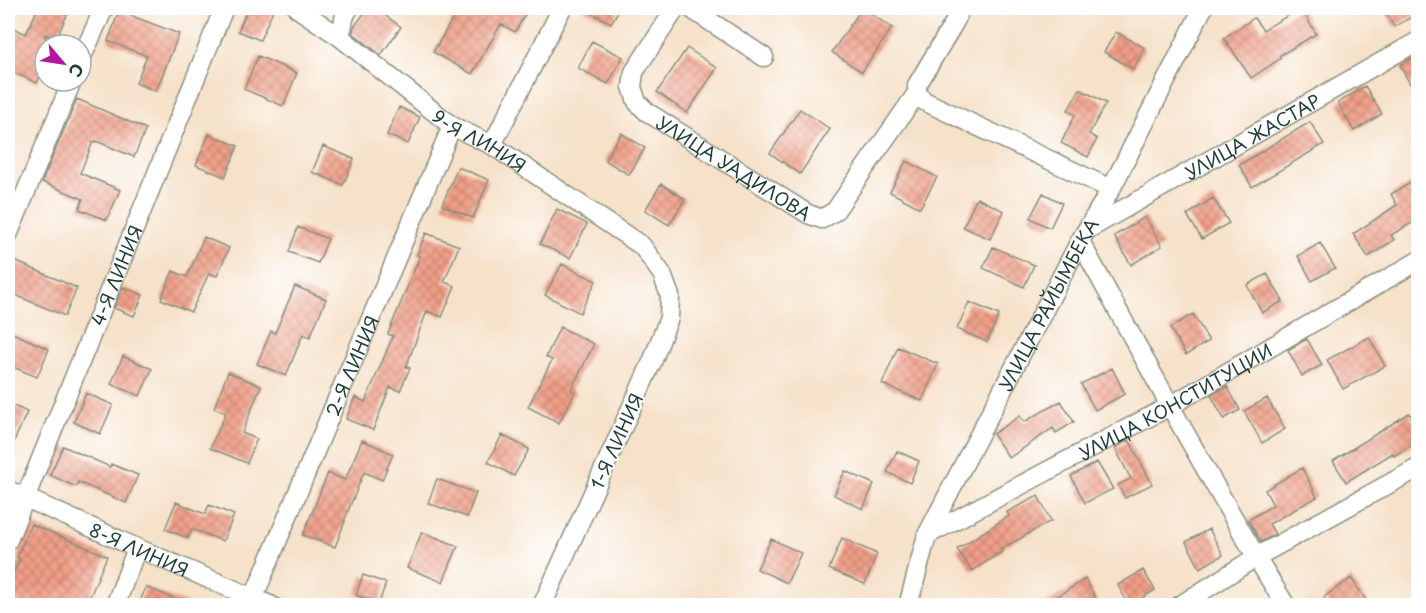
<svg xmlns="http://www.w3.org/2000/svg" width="1426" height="613" viewBox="0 0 1426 613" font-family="'Playpen Sans',sans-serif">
<defs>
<pattern id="building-cross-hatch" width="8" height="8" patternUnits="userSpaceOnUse" patternTransform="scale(1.5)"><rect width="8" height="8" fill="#f29f87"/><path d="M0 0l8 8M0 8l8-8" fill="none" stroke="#c3836f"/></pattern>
</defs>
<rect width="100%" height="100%" fill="#fff"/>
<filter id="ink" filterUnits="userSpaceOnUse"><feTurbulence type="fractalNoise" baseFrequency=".0167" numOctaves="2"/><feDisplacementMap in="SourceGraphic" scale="12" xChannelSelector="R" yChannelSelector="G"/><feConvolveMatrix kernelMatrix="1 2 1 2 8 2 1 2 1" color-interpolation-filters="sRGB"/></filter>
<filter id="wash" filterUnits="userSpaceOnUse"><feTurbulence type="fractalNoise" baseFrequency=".008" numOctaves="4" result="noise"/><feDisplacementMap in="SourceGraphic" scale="24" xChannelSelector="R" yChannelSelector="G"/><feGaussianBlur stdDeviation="1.35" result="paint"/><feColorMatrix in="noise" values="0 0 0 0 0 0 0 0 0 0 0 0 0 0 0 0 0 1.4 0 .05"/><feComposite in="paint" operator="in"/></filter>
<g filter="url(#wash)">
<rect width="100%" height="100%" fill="#f6e1c9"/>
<g id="blocks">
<path fill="url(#building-cross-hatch)" d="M38,8H70L56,39L45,34V65L37,83L8,70V25L26,34Z
M248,8H274L260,40L238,31Z
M368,8H375L401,27L381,55L353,33L354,27Z
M459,8H529L515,32L501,24L472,74L433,52Z
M582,8H620L611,23Z
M862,8L892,28L862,72L832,52Z
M1301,8L1316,34L1279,56L1281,58L1251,78L1224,38L1254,18L1263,30Z
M1383,8H1419V13L1394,27Z
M119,11L179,34L156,91L136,83L147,56L108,41Z
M1116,32L1145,48L1133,69L1104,52Z
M592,41L623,57L608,84L578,68Z
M687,48L717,68L687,113L657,92Z
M1419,54V101L1400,65Z
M258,56L297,73L283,106L244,89Z
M1365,86L1382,114L1354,131L1338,103Z
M1080,89L1106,103L1089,134L1097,139L1088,157L1061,143L1075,115L1068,110Z
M77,99L146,129L134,157L96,141L95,142H93L80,173L120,190L107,220L79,209L83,199L42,182Z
M399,107L420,117L408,144L387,135Z
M800,109L830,129L800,174L770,153Z
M1310,122L1324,144L1252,187L1239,165Z
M621,133L645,148L629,175L605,160Z
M209,134L238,146L225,177L196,165Z
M323,146L354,159L343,185L312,172Z
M906,161L937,177L920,208L890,192Z
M458,167L489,180L473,218L442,205Z
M1419,178V219L1391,235L1394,240L1368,257L1353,234L1397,205L1391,194Z
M661,184L685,199L669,225L645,210Z
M1043,193L1062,203L1050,228L1030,218Z
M977,198L1004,211L990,239L963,227Z
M1213,198L1229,223L1202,239L1187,215Z
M557,209L587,224L570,258L540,244Z
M1145,217L1162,246L1131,265L1114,236Z
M298,227L328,239L318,263L289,252Z
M426,233L459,246L444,282L455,286L442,317L427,311L406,367L410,368L400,391L390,387L373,430L346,419L355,397L365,402L393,336L388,334L420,256L417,255Z
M204,237L229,248L217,276L209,273L191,312L161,299L173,271L187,277Z
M1320,243L1335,268L1312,281L1298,256Z
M993,247L1034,265L1024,287L983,268Z
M8,258L77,288L65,316L8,292Z
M562,264L596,281L580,313L545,295Z
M1267,274L1283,301L1262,313L1247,285Z
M295,286L326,299L310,337L303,334L286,376L257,364L271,331L275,333Z
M123,287L143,295L134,316L114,308Z
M969,302L999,315L987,342L957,329Z
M1193,314L1209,341L1186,355L1170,328Z
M560,327L594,344L571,390L575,392L559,423L528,407L552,360L546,357Z
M8,331L49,349L37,377L8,365Z
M1369,337L1385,366L1343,389L1327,360Z
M1307,339L1322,365L1302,376L1288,350Z
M898,347L938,364L922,401L882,384Z
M123,356L152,369L140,396L111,384Z
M1112,368L1125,394L1095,410L1081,384Z
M228,372L261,386L242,433L257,439L247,463L210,448L226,413L214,408Z
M1227,386L1240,410L1224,419L1211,395Z
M86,393L113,405L100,434L74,422Z
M1267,398L1285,429L1262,443L1244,411Z
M1061,401L1074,422L1056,433L1053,428L1009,458L993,434L1020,416L1024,422Z
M8,403L27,412L8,455Z
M1409,413L1419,429V441L1394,456L1393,453L1346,482L1333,461Z
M502,435L529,449L514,476L488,462Z
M362,440L393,454L382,480L364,472L344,521H345L335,547L303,535L328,473L345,480Z
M1129,440L1152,484L1125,498L1118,485L1131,479L1115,448Z
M63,446L110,467L111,464L138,475L126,503L78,482L76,487L50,475Z
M897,451L919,461L910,483L887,472Z
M1097,462L1113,489L1085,503L1071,476Z
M1302,468L1317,497L1269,524L1275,534L1261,542L1248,520L1273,505L1265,490Z
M845,471L874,484L863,509L834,495Z
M437,479L476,493L467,517L428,503Z
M1038,496L1051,521L1001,549L1003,551L972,571L957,549L1009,516L1007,512Z
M176,502L205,514L209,505L234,515L223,541L192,529L188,538L165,529Z
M31,524L107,556L86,606H8V587L20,558L17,557Z
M1209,529L1223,555L1200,568L1186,542Z
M422,532L458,546L443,582L407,568Z
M842,538L877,554L865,584L829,569Z
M771,539L801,553L787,583L757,569Z
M1143,570L1155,590L1129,606L1118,585Z
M363,575L386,583L379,603L356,595Z
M1351,578L1370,606H1329L1324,597Z
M1085,579L1100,606H1042Z
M146,587L190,605V606H138Z"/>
</g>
</g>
<g filter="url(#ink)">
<use href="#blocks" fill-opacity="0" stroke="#8a8f7e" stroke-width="1.5"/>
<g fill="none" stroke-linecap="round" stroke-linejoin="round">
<g stroke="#8a8f7e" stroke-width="21">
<g id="minor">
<path id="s1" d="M297,8L340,37L452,126L492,145L642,246L662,274L670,296L669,318L652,362L542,606"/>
<path id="s2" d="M676,8L634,72L632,87L637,102L647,112L808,214L822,219L835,211L917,93"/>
<path d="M690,8L764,57"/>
<path d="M958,8V15L954,23L917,85V93L924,101L1111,189"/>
<path d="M340,37L345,15L349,8"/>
<path d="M81,59L104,8"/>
<path d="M492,145L562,8"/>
<path id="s3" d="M1087,230L1418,41"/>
<path d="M8,235L72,81"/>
<path d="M1080,241C1147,364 1213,487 1286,606"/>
<path id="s4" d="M8,490L137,548L272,606"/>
<path id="s5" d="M927,535L1170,406L1418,261"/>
<path id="s6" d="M8,540L224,8"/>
<path d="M115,606L137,548"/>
<path id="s7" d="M250,606L452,126"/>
<path id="s8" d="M908,606L927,535L1080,241L1111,189L1203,8"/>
<path d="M1179,606L1256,557L1418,468"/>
</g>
</g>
<use href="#minor" stroke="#fff" stroke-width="18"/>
</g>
</g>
<g text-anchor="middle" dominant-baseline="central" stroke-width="4.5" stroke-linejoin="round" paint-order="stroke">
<g font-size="18" fill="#1f3d34" stroke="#fff">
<text stroke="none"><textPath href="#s3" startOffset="190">УЛИЦА ЖАСТАР</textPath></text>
<text stroke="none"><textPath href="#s1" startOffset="226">9-Я ЛИНИЯ</textPath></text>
<text stroke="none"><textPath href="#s2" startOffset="225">УЛИЦА УАДИЛОВА</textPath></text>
<text stroke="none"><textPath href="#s6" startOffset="286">4-Я ЛИНИЯ</textPath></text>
<text stroke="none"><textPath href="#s8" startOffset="334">УЛИЦА РАЙЫМБЕКА</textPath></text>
<text stroke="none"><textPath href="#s7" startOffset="261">2-Я ЛИНИЯ</textPath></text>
<text stroke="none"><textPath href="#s5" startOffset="282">УЛИЦА КОНСТИТУЦИИ</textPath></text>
<text transform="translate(616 441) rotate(-66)">1-Я ЛИНИЯ</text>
<text stroke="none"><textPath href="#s4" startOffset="144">8-Я ЛИНИЯ</textPath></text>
</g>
</g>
<rect width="1426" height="613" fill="none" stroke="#fff" stroke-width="30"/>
<g transform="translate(63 63) rotate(119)"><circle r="28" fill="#ffffff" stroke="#a5b1ae" stroke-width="1.5"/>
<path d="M0-4.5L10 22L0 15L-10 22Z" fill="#b5179e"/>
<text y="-9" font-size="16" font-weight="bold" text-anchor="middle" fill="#1f3d34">С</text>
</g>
</svg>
